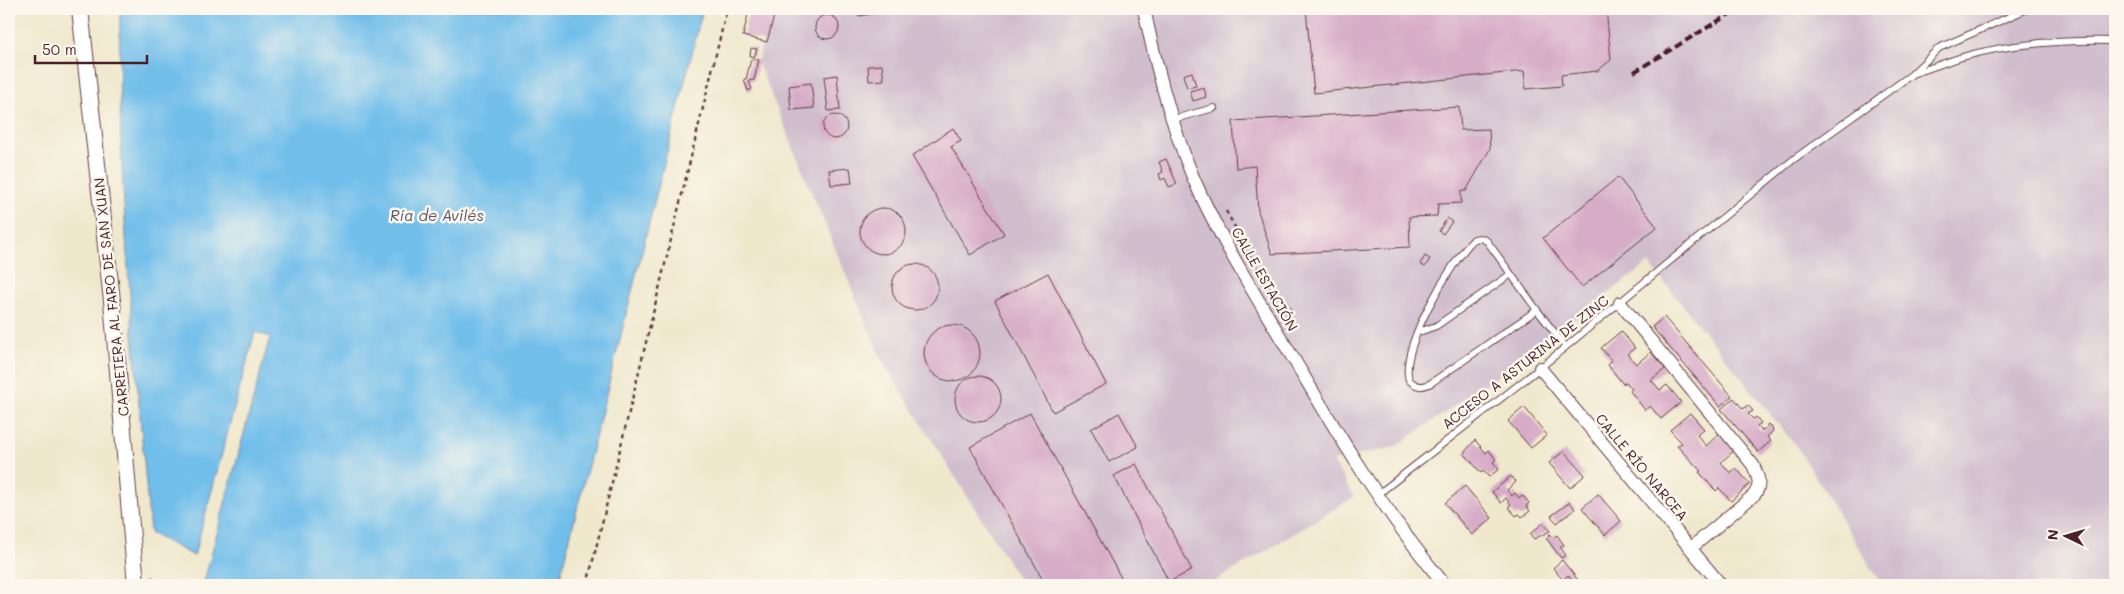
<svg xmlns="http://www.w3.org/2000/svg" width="2124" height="594" viewBox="0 0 2124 594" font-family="Mali,sans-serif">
<rect width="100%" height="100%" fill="#fbf7ec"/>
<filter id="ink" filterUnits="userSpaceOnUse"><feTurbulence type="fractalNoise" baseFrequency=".02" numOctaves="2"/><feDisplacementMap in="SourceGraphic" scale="10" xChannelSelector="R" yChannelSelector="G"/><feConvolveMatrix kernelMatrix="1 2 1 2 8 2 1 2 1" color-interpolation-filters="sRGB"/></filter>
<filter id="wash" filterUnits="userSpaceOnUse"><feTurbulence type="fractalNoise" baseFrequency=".0096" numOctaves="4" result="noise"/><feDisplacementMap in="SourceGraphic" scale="20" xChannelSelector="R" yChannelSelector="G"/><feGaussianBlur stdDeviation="1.12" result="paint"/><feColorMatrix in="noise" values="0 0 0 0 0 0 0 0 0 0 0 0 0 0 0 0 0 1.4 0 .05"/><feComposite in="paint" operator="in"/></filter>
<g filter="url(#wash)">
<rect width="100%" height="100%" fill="#f0e8cd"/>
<path fill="#d0bdcd" d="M770,9H2115V585H1882L1799,450L1649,263L1500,374L1395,447L1333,461L1354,497L1209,585H1023L881,359L758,63Z"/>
<path fill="#71beeb" stroke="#5e6e8b" d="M120,9H703L558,585H203L270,337L255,332L194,556L150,533C136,359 116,184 120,9Z"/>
<g id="blocks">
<path fill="#d7acc8" d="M858,9H883L884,12L859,16Z
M1306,9H1606L1611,60L1597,71L1561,75L1562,86L1526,89L1524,71L1314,93Z
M749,10L774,16L767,42L743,36Z
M815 27a12 12 0 1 1 24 0a12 12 0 1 1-24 0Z
M751,48L757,49L754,57L750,56Z
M751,59L759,60L754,80L749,81L752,89L748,91L744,79H746Z
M882,65L884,80L869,81L868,66Z
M1192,72L1196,86L1187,88L1183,75Z
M837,75L840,110L828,111L824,77Z
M811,83L814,108L791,110L789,86Z
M1204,87L1206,97L1193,101L1190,91Z
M1459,107L1461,130L1489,129L1490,149L1466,191H1461V203L1438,204L1437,216L1409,217L1410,247L1272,254L1258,211L1255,166L1236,168L1233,121Z
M823 127a12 12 0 1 1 24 0a12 12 0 1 1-24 0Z
M953,128L961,141L951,147L1004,234L970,255L912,156Z
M1166,159L1177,184L1169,187L1165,178L1161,180L1159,174L1163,172L1159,162Z
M850,168L852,183L831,185L829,170Z
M1618,177L1657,227L1582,287L1543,238Z
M860 231a23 23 0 1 1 46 0a23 23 0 1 1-46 0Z
M1447,218L1452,222L1443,234L1439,231Z
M1425,256L1430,259L1425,267L1420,264Z
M892 287a23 23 0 1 1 46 0a23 23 0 1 1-46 0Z
M1048,273L1106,384L1053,412L995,301Z
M1286,301L1292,311L1287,314L1281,304Z
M1664,317L1732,396L1720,406L1652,327Z
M924 353a28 28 0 1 1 56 0a28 28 0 1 1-56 0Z
M1621,331L1635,348L1627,354L1636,364L1651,352L1665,369L1651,380L1660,390L1667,385L1681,402L1661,419L1650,406L1645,410L1630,391L1632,389L1626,382L1623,384L1608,365L1612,361L1601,348Z
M955 399a23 23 0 1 1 46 0a23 23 0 1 1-46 0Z
M1734,398L1743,409L1748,405L1753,411L1748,414L1753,419L1756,417L1761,423L1757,426L1762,431L1769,424L1772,428L1773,431L1767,437L1771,441L1758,452L1721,409Z
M1524,407L1547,435L1531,448L1508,421Z
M1030,413L1125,585H1046L970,447Z
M1119,413L1138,447L1109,462L1091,429Z
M1690,413L1704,429L1697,435L1706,446L1720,433L1735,450L1721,462L1730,473L1736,468L1750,484L1731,501L1719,488L1716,491L1699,472L1701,471L1677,446L1682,443L1670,430Z
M1475,440L1486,453L1489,450L1496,460L1493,462L1499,469L1489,477L1483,471L1481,473L1464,453Z
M1564,451L1585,475L1570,488L1549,463Z
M1136,464L1192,570L1169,582L1114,476Z
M1511,476L1516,482L1507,490L1512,496L1515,493L1519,498L1523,496L1529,503L1526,506L1530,511L1522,517L1519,514L1516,516L1508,507L1511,505L1506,498L1501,503L1492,492Z
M1465,486L1492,518L1472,535L1445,503Z
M1598,494L1621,521L1605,535L1582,508Z
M1570,502L1575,509L1557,523L1551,516Z
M1543,523L1550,531L1534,539L1530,534Z
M1550,534L1553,538L1557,535L1564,545L1560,547L1566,555L1561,558L1546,538Z
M1562,560L1582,585H1576L1568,575L1563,580L1553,568Z"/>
</g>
</g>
<g filter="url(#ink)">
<use href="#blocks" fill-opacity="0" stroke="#633d43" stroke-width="1"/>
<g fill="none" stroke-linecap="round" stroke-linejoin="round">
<g stroke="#633d43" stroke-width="8">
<path id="service" d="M1915,73C1931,68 1946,62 1962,57C2010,43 2065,40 2115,41
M1174,119L1214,108
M1481,238L1487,241L1537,310L1431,383C1422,388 1417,387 1409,380C1399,348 1451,262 1474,239Z
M1537,310L1565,346
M1419,332L1436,326L1511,274
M1377,495L1540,368L1794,159L1911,75L1939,48L2027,9"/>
</g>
<g stroke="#633d43" stroke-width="14">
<path id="minor" d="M1144,9C1156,66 1175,139 1200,193C1229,255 1267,314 1302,373C1346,448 1389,518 1445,585
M1620,303L1753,465C1758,476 1762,485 1754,495L1691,548
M1540,368L1721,585"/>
</g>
<g stroke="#633d43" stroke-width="18">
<path id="tertiary" d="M80,9L112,301L136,585"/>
</g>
<path stroke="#633d43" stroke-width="2.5" stroke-dasharray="4 4" stroke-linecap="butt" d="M1226,211L1271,292
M152,577L155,585
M587,585L727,9"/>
<use href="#service" stroke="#fff" stroke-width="6"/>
<use href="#minor" stroke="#fff" stroke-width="12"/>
<use href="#tertiary" stroke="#fff" stroke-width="16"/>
<path stroke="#4a1f2b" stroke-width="4" stroke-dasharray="8 4" stroke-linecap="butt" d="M1634,72L1738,9"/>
</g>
</g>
<g text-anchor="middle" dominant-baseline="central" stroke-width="5" stroke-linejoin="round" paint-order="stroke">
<g font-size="14" fill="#4a1f2b" stroke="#fbf7ec">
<text transform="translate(1265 279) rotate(60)">CALLE ESTACIÓN</text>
<text transform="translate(111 297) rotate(-96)">CARRETERA AL FARO DE SAN XUAN</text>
<text transform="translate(1525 362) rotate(-38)">ACCESO A ASTURINA DE ZINC</text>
<text transform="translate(1642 467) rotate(50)">CALLE RÍO NARCEA</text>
</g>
<g font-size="15" font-style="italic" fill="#58576e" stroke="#fbf7ec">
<text x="437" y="215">Ría de Avilés</text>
</g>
</g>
<rect width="2124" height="594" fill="none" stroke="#fbf7ec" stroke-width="30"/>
<g transform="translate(2066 536) rotate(275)" stroke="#fbf7ec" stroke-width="4" paint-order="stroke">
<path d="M0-4L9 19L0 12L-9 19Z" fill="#4a1f2b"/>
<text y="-8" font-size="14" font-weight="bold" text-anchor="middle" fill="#4a1f2b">N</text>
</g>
<path d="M35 55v8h112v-8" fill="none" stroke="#4a1f2b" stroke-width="2.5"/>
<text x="42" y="55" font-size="15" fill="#4a1f2b" stroke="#fbf7ec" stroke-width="4" paint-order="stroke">50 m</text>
</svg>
